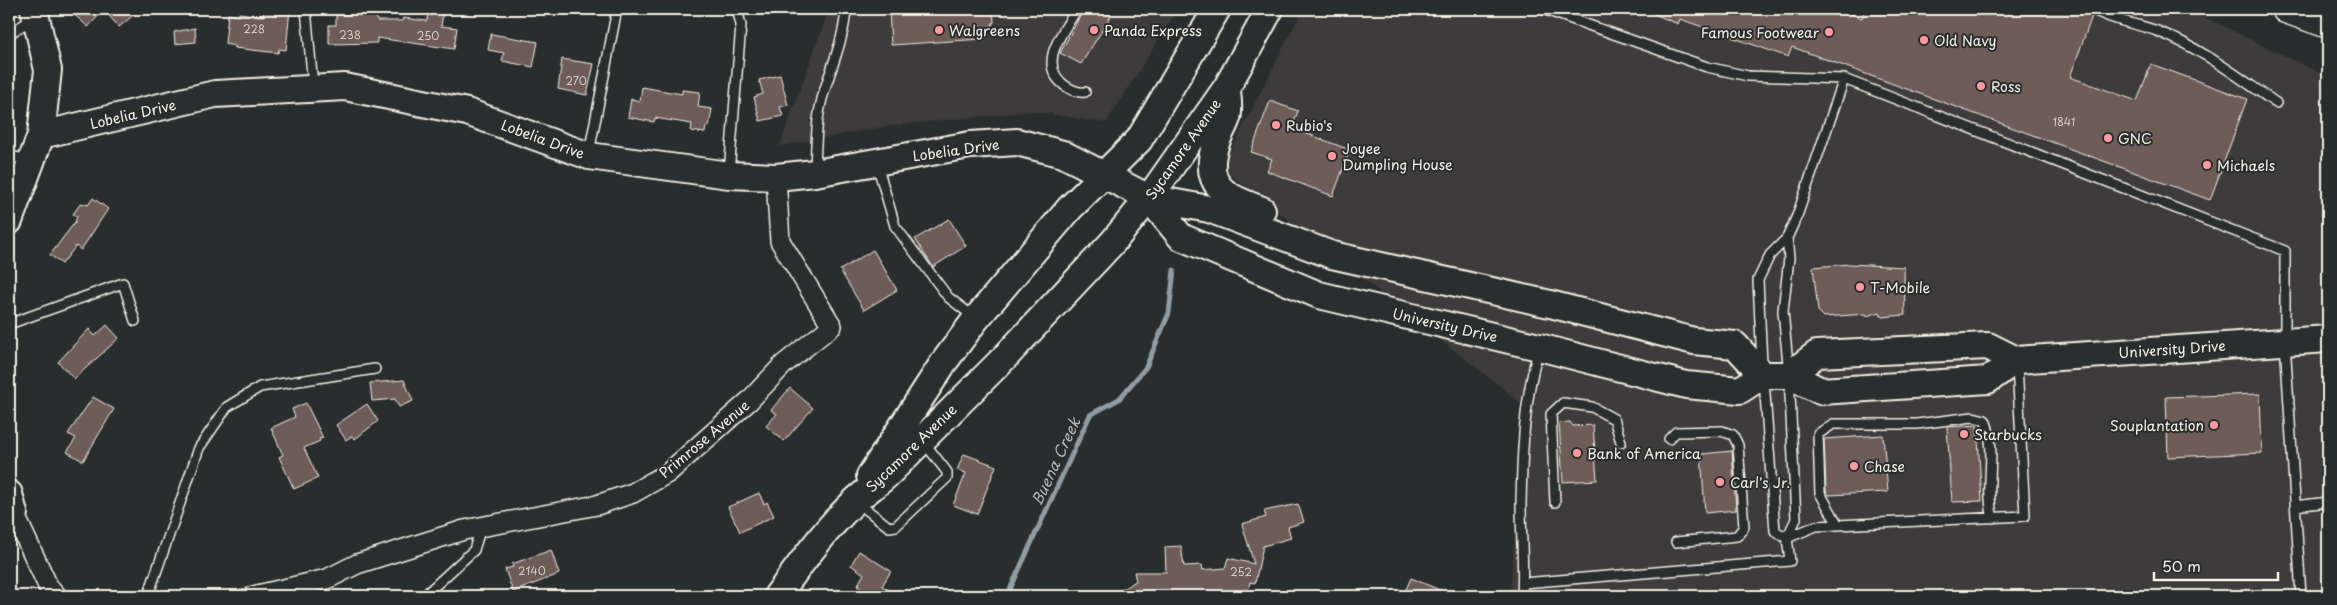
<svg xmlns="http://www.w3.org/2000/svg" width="2337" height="605" viewBox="0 0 2337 605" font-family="'Playpen Sans',sans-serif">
<rect width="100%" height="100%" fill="#2a2d2e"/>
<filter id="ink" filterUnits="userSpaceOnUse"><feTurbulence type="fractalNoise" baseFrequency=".02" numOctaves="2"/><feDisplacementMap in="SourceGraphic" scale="10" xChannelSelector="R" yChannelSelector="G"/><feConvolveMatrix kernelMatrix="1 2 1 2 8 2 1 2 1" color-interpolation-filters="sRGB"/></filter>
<g filter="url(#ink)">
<path fill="#3e3b3b" d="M829,9H1178L1106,123L1033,111L888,126L780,146Z
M1303,9H2188L2328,77V596H1510L1524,405L1222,168Z"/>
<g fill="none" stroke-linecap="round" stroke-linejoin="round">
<path stroke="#919da2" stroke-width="5" d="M1007,596L1090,415L1119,399L1146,367L1169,313L1174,270"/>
</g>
<path fill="#6e5c58" stroke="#f4f1e8" d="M68,9H141L119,27L104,10L88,27Z
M264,9H290L286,50L279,49L278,53L235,48V46L225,44L228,14L239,16V13L263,16Z
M889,9H993L994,22L982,39L891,45Z
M1084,9H1098L1111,16L1081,64L1060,53Z
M1642,9H1838L1862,18L1865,9H2080L2092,16L2070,77L2137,101L2151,64L2247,99L2210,200L1792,47L1788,57L1680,19L1678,24Z
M428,12L443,14L441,26L457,28L454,49L377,38V43L329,44V25H336V15L376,14L377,21H402L403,18L427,21Z
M195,28L196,42L175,44L174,32Z
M491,34L538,42L533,67L502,61L504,53L488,50Z
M562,59L594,64L587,95L558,89Z
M780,75L788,105L780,107L783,116L760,121L754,97L763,94L759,80Z
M642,87L682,94V90L700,92L698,107L712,109L709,127L706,126L705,133L691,131L692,124L655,118L654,122L628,117L631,99L640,101Z
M1270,101L1298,111L1292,128L1350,150L1333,196L1267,171L1272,159L1251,152Z
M93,198L108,209L81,250L76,246L62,264L50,255L75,222L77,217L73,214L81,203L88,205Z
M949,219L966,246L933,267L915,239Z
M873,250L897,290L864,310L840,270Z
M1850,264L1904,267L1905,315L1882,317L1880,312L1867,316L1866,314L1824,317L1818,311L1813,267Z
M107,325L119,338L74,379L58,362L89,329L95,336Z
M404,380L413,401L399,407L395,399L372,401L370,383Z
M790,388L813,408L784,441L766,426L777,414L771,410Z
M2260,394L2262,453L2168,457L2166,397Z
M93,397L114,409L83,461L67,452L76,438L68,434Z
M306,403L323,438L319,439L320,441L304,448L318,478L294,489L279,457L283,455L271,428L295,417L292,409Z
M367,404L378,421L355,439L352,436L346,440L336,425Z
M1570,422L1573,426L1593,425L1597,480L1563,482L1559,423Z
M1977,425L1982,501L1952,502L1947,427Z
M1883,435L1888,492L1829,495L1826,491L1824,439Z
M1732,451L1736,510L1705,513L1701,454Z
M964,454L996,466L977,514L953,505L966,473L957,470Z
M759,493L764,504L767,502L774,516L740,532L728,507Z
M1298,504L1304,522L1288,527L1291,538L1263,546L1255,583L1250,582L1247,596H1110L1136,581L1134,572H1166L1165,547L1181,546L1184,566L1202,565L1203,570L1225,568L1228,558L1254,564L1242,524L1266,517L1264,511Z
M551,550L559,574L513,592L505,569L513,567L512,564Z
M859,551L891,571L882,586L899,596H873L857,586L864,574L851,565Z
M1411,578L1454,596H1403Z"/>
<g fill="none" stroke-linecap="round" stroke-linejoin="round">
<g stroke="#f4f1e8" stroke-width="12">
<path id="lane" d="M306,9L313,86
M1077,9C1064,31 1036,63 1064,85C1071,90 1077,93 1085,92
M1543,9L1707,67L1748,76L1844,79
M2092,9C2113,21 2135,23 2157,31C2201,48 2238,77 2276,103
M9,34L34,18
M589,153L617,9
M9,156L30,160
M877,164L895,226L948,297L975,318
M815,170C816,146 816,122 822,99C830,69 844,41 846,9
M729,173L741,25L737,9
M9,324L123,283L135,321
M1762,364L1758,280L1770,255L1787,238L1797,216L1844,79L2285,251V342L2301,596
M1764,380L1775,531L1787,538
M1669,439L1676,432L1722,431L1733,435L1738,445L1744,527L1737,536L1676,542
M1555,502L1551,414L1563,403L1592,407L1614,419L1621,442
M858,503L889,527L896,526L947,478V472L923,441
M2295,506L2328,502
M1838,525L1820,493L1818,434L1833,424H1917L1973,417L1985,420C1998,450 1984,486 1993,518
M1787,538L1816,526L2025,516L2017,365
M1523,583L1790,561L1787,538L1796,519L1789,375L1783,311L1789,258L1787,238
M148,596L199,448L227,407L260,387L375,369
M424,596L474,550L481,527
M1522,596C1524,566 1521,535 1521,504C1522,452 1524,399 1539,348"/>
</g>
<g stroke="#f4f1e8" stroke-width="22">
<path id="street" d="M14,513L48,586L57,596
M253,596L327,579L357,564L464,530L597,505L633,493L668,473L749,401L784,364L832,326L780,241L776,177"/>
</g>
<g stroke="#f4f1e8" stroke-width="30">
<path id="secondary" d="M1227,87C1227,97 1230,110 1227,118C1224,127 1219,134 1216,143C1201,187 1227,197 1262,210
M41,135L215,94L345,87L467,112L589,156L729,175L776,177L815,173L970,145L1017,142L1063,154L1149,198L1209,209L1332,255L1550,304L1694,341L1735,345L1763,375
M1149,198L1181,237L1319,295L1539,347L1686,385L1740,390L1763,375H1789L1821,391L1988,380L2016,360
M9,221L41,135L48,70L34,9
M1789,375L1817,354L1988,346L2016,360L2328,339
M870,476L944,362L976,319L1070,208L1139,140L1217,9
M9,494L14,513L9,515
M777,596C801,563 824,531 853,503C864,492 878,484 889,473L1007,355L1112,243L1149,198L1227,87L1270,9"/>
</g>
<g stroke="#f4f1e8" stroke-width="31">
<path id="highway" d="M2286,9L2328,24"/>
</g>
<use href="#lane" stroke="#2a2d2e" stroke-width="9"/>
<use href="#street" stroke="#2a2d2e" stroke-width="19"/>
<use href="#secondary" stroke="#2a2d2e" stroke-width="26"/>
<use href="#highway" stroke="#2a2d2e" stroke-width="28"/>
</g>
</g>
<g fill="#ff9aa2" stroke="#2a2d2e" stroke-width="2">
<circle cx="939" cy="30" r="5"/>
<circle cx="1094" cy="30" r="5"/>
<circle cx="1829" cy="32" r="5"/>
<circle cx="1924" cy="40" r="5"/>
<circle cx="1981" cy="86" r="5"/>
<circle cx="1276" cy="125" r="5"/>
<circle cx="2108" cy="138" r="5"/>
<circle cx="1332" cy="156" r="5"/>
<circle cx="2207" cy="165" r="5"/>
<circle cx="1860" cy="287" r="5"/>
<circle cx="2214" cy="425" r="5"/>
<circle cx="1964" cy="434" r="5"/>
<circle cx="1577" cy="453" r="5"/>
<circle cx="1854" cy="466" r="5"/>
<circle cx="1720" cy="482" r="5"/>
</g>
<g text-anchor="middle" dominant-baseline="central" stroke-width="4" stroke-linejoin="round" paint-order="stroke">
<g font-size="11" fill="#d2ccc4">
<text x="254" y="28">228</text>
<text x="350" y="34">238</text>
<text x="428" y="35">250</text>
<text x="576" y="80">270</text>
<text x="2064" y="121">1841</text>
<text x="532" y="570">2140</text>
<text x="1241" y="571">252</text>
</g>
<g font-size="14" fill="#f4f1e8" stroke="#2a2d2e" text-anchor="start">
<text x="949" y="30">Walgreens</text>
<text x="1104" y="30">Panda Express</text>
<text x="1819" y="32" text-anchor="end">Famous Footwear</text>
<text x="1934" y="40">Old Navy</text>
<text x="1991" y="86">Ross</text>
<text x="1286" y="125">Rubio's</text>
<text x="2118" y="138">GNC</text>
<text x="1342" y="148">Joyee<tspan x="1342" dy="16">Dumpling House</tspan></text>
<text x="2217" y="165">Michaels</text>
<text x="1870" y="287">T-Mobile</text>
<text x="2204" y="425" text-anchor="end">Souplantation</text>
<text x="1974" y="434">Starbucks</text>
<text x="1587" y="453">Bank of America</text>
<text x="1864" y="466">Chase</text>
<text x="1730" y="482">Carl's Jr.</text>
</g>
<g font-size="14" fill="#f4f1e8" stroke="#2a2d2e">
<text transform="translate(133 114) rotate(-13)">Lobelia Drive</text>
<text transform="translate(543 139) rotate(20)">Lobelia Drive</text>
<text transform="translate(1183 149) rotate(-55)">Sycamore Avenue</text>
<text transform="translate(956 150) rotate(-8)">Lobelia Drive</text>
<text transform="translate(1445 325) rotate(13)">University Drive</text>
<text transform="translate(2172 349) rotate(-4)">University Drive</text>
<text transform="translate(704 439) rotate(-40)">Primrose Avenue</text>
<text transform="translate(911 448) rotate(-44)">Sycamore Avenue</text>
</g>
<g font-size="15" font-style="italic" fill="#b2b9b9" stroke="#2a2d2e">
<text transform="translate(1055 461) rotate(-65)">Buena Creek</text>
</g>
</g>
<rect width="2337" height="605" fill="none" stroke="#2a2d2e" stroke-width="30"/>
<rect x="15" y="15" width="2307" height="575" fill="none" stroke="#f4f1e8" stroke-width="2" filter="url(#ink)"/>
<path d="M2154 572v8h124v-8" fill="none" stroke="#f4f1e8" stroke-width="2.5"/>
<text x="2162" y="572" font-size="15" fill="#f4f1e8" stroke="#2a2d2e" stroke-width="4" paint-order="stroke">50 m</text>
</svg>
